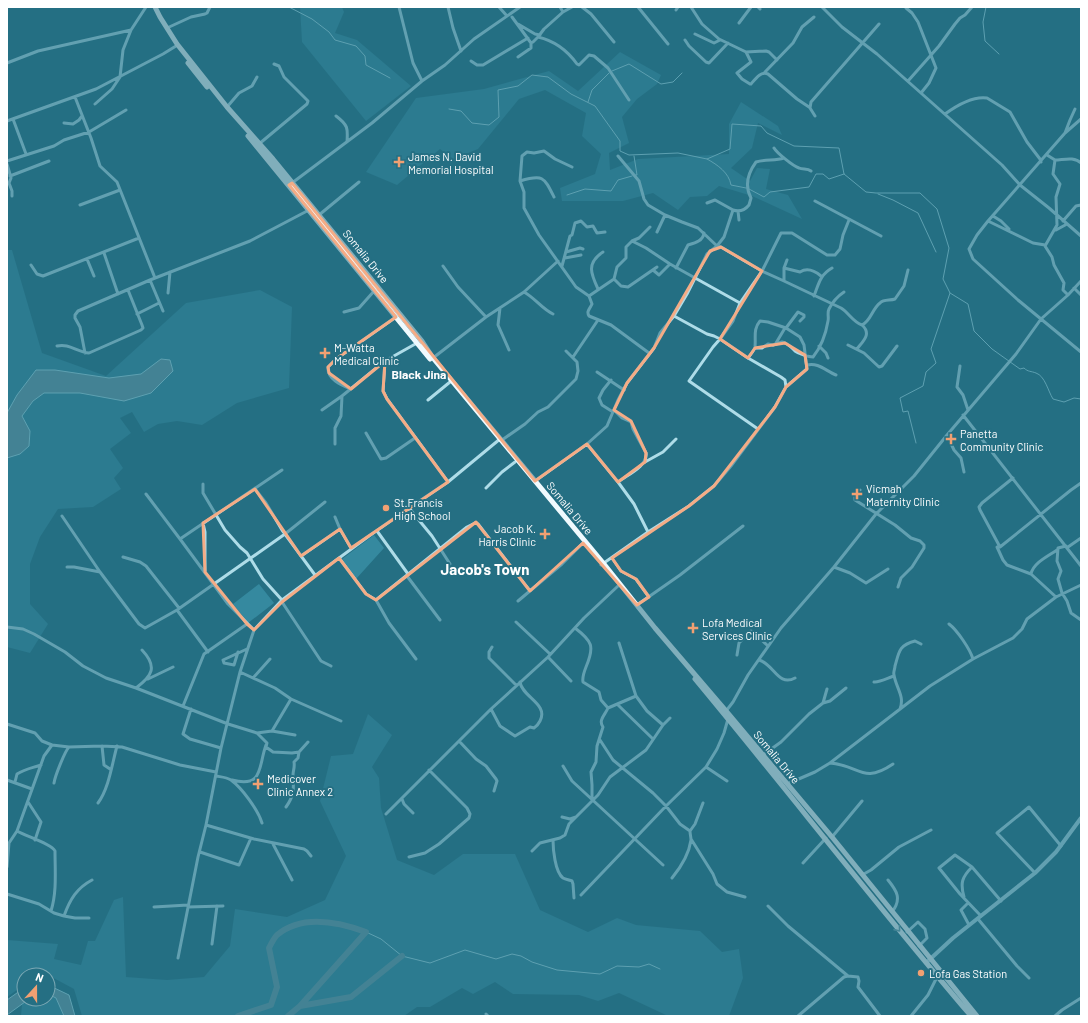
<svg xmlns="http://www.w3.org/2000/svg" width="1088" height="1023" viewBox="0 0 1088 1023" font-family="Barlow,sans-serif">
<rect width="100%" height="100%" fill="#256f83"/>
<path fill="#35899f" d="M300,7H342L344,12L335,33L357,40L411,86L366,121L302,42Z
M620,52L661,75L657,84L637,99L622,117L629,143L609,153L610,170L638,159L729,154V124L741,102L778,126L782,135L758,123L752,148L731,168L750,181L757,168L770,169L766,189L788,195L802,219L752,196L719,186L707,196L690,197L678,210L653,193L623,201H562L560,188L595,174L601,154L582,136L586,113L545,90L519,99L478,149L453,159L440,149L397,185L366,172L416,98L484,89L549,71L578,91Z
M7,250H12L42,353L106,376L186,303L260,290L292,307L289,388L237,403L202,425L177,421L158,424L144,432L132,412L120,418L131,433L110,449L123,468L114,478L121,489L93,507L58,509L40,537L30,564V604L48,624L30,653L7,647Z
M374,535L384,548L356,579L342,559Z
M259,584L274,603L248,623L233,604Z
M368,714L392,735L372,767L379,778L381,808L397,860L434,875L463,854H515L540,910L588,932L617,918L636,925L700,931L722,952L739,949L743,978L729,1016H668L619,993L598,1001L579,995L513,994L495,982L473,994L462,988L430,1007H417L404,1016H82L74,989L48,975H24V985L7,997V940L58,944L54,959L81,965L88,941H95L114,900L123,897L126,977L167,980L204,977L230,946L235,909L287,917L325,900L346,856L320,801L331,756L353,754Z
M48,994L56,998L64,1016H21L22,1004L29,999H48Z"/>
<path fill="#689aa8" stroke="#a2dbe8" d="M161,359L170,360L173,371L151,393L124,401L80,393H44L33,401L22,416L30,431L29,446L20,454L7,458V413L17,395L36,370H55L109,378L141,374Z
M48,985L69,995L75,1016H64L56,998L48,994Z
M24,988V999H29L7,1015V1000Z"/>
<g fill="none" stroke-linecap="round" stroke-linejoin="round">
<path stroke="#a2dbe8" stroke-width="1" d="M289,7L312,19L329,32L335,40L356,46L365,56L366,65L390,78
M986,7L983,22L985,41L999,54
M612,71L629,64L661,84L673,82L682,73
M588,102L592,90L609,73
M449,109L461,111L472,123L489,125L499,117L498,90L518,86L532,75L548,77L571,94L595,106L620,141V151L629,155L678,153L707,159L730,149L732,124L761,126L767,133L794,146L839,148L844,174L866,192L876,193H920L937,209L949,248L943,279L950,293L931,349L936,363L926,372L923,386L900,398L903,412L908,411L916,443
M634,156L637,175H635
M707,159C718,165 729,173 731,185L746,188
M749,189L764,197L770,192L809,187L816,174H823L829,179L844,174
M878,194L893,200L918,213L936,252
M567,195L585,189L611,191L618,180L632,176
M950,293L968,304L974,331L992,349L1020,369L1024,368C1028,372 1031,371 1036,373C1045,376 1048,391 1053,399L1064,402L1074,398L1081,399
M366,932L381,939L402,956L430,963L465,950L496,959L512,954L521,956L532,962L557,970L600,974L617,966L639,967L649,964L660,969"/>
<path stroke="#689aa8" stroke-width="6" d="M300,1006L351,997L402,956
M238,1016L271,1005L277,987L269,948C271,944 274,938 277,935C302,914 339,922 366,932L300,1006L288,1016"/>
<path stroke="#aedce8" stroke-width="3" d="M399,7L413,63L422,81
M448,7L453,28L461,51
M499,7L507,16
M560,7L563,12L572,7
M582,7L591,14L614,42
M638,7L668,44
M691,7L702,24L719,39L746,52L766,51L769,52L777,60
M758,7L760,9
M822,7L842,27L877,54L1002,165L1020,185L1049,208L1081,236
M906,8L912,13L918,22L936,68L929,83L921,93
M676,10L678,7
M512,17L531,43L533,42L538,37C555,41 567,50 577,64L579,65L589,55L594,56L608,68L629,100
M739,23L751,7
M518,24L535,34L540,35
M167,28L191,17L205,14L207,13L210,7
M695,34L714,43L720,40
M538,37L544,29L563,12
M685,40L689,46L706,62L709,63L728,43
M746,52L751,62L737,73L742,79L750,84H751C756,78 761,71 768,74L797,99L809,107
M518,57L531,48V43
M471,61L477,65H483L528,38
M7,63L38,51L131,30L146,7
M765,72L793,43L802,27L814,17
M908,81L939,46L955,24L960,18L965,15L972,7
M75,97L91,138L100,166L117,182L155,278
M95,104L112,89L120,77L123,50L131,30
M227,107L239,93L252,86L257,77
M945,114C956,106 973,96 987,98L1010,112L1027,142L1040,159L1041,162
M336,116C348,125 348,128 347,142
M815,116L810,108L811,102L879,24
M13,119L26,154
M1081,119L1065,133L988,221L977,235L969,249L973,259L1018,300L1081,352
M7,121L96,89L163,54L176,46
M64,123L73,124L79,120L82,116
M1065,133L1070,120L1075,109
M259,144L307,104L308,101L284,77L279,66L274,64
M774,148C777,153 793,166 799,168C803,170 807,168 811,171
M1047,155L1055,160L1053,174L1060,184L1056,197L1057,225L1045,246L1052,257L1054,265L1064,283L1063,290L1068,295
M618,156L639,181L644,199L648,205L665,215
M1055,160C1063,160 1074,156 1081,163
M7,161L54,146L64,140L89,132L126,110
M7,164L11,178L9,183L12,191V196
M572,167L555,159L544,151L534,153L527,152L522,156L520,181L524,192V208L539,235L576,287L589,296L592,304C590,309 586,311 589,316L611,325L649,353
M10,176L49,161
M520,181C543,174 544,177 554,197
M292,183L372,123L422,81L445,65L474,39L520,7
M815,201L881,236
M80,205L120,190
M733,210C739,212 745,210 749,205L751,198C744,185 748,173 756,162C766,159 775,161 784,158
M738,211L739,220
M319,215L359,182
M993,216L1001,221L1009,229
M988,221L1033,243L1045,245
M1063,221L1076,206L1081,205
M1056,230L1067,224
M657,232L665,215L682,222L698,228L717,246L724,237L733,210L715,200L707,203
M632,241L646,248L670,264L740,303
M566,252L580,248L583,249
M104,253L118,294
M565,258L581,255
M87,259L94,276
M31,265L37,274L43,276L139,238
M443,266L458,287L486,317
M562,266L570,236L572,235L575,223L581,221L587,227L593,226L597,233L605,232
M676,268L688,245C695,243 703,241 704,233
M784,268L800,272C808,267 815,271 821,276
M653,270L659,275L670,264
M614,279L621,286L628,287L657,267
M150,280L163,311
M784,281L841,308C849,313 853,322 862,325C871,321 872,309 880,303C884,299 890,301 895,299L904,286L908,270
M1074,288L1081,295
M598,289C591,274 586,263 603,252
M524,292C535,298 542,309 553,314
M168,293L170,272
M589,296L614,279L617,267L626,258V247L632,241L639,238L650,227
M814,296C819,283 820,275 832,268
M500,308L498,325L509,350
M344,312L359,308L375,290
M137,314L159,303
M674,316L707,334L714,336L720,339L748,358L781,377L785,380L786,387
M786,328L798,312L804,315V317L800,321
M776,343L785,328
M848,345L864,353L879,367L882,366L897,346
M57,346C69,343 77,352 89,353L141,330L143,328L142,325L128,290
M819,346L826,353L828,358
M755,348H762L768,344L773,345L782,342C788,343 791,347 795,351C799,354 809,357 813,357C821,347 826,333 828,321C829,317 827,313 829,309C832,303 838,296 844,292
M857,349C863,341 872,334 862,325
M85,353L80,327L75,318V315L78,311L150,280L250,241L309,210
M573,357L598,320
M433,358L486,317L524,292L558,261
M385,361L383,391L387,399L448,482
M807,365C818,362 826,371 836,375
M960,366L957,387L963,395L968,410
M597,372L624,390
M611,380L603,390L599,398L602,405L613,412
M351,389C341,385 327,379 328,367L336,359L396,317
M428,400L450,382
M322,410L342,396L385,361L417,343
M614,410L622,418L631,422L633,429L646,453C648,466 627,475 618,482
M963,415L1081,566
M758,429L689,381L713,347L720,339L733,321L740,303L762,271L781,233H792L827,255H835L840,249L843,235L849,220
M366,433L381,459L386,458L415,438
M947,435L954,450L961,458L964,472
M502,440L525,424L538,412L548,407L576,379L578,371L577,362L566,351
M335,444V428L341,416L342,396
M587,444L618,482L634,504L648,532
M645,462L663,452L676,439
M1013,478L982,503L979,507L980,510L1000,547H997L1003,560L1007,565L1031,574
M535,481L587,444L607,426L618,400L627,383L654,348L660,333L674,316L687,294L707,254L717,246L721,247L762,271L784,281V268L787,260
M203,484V493L225,530L240,547L247,553L263,579L282,600
M486,488L502,472L515,462
M255,489L266,503L282,530L315,575
M860,490L855,494V500L895,525L911,538L920,541L924,545V548L912,567L901,578L898,587
M146,494L180,539
M409,508L432,536L450,564
M62,516L100,572L139,624L145,628L177,610L285,534L325,502
M335,517L340,529L351,548
M203,523L205,532V571
M377,531L408,574
M1066,546L1058,548L1057,561L1061,571L1058,579L1062,593L1067,601L1071,613L1081,620
M1000,547L1071,490L1081,483
M1068,547L1081,538
M301,556L340,529
M123,557L140,562L146,566L179,608
M339,558L366,594L376,600L389,623L416,659
M612,558L621,571L636,579L649,597
M601,565L648,532L689,506L714,486L731,466L775,407L786,387L807,369L804,345L800,337L786,328L768,322L760,321C753,329 756,337 755,347C754,351 750,355 748,358
M67,567H74L100,572
M834,567L850,573L866,583L888,569
M407,576L440,620
M1056,597L1031,574C1033,563 1048,556 1057,550
M376,600L467,527L475,523L478,524L530,591
M518,601L562,564L583,543
M282,602L321,661L331,666
M637,605L680,575L743,526
M177,610L208,652
M516,622L550,654
M949,624C957,630 970,649 973,659
M7,627L23,629L34,634L65,652L83,666L106,678L136,688L228,724L257,733L267,743L266,747L273,752L292,753L299,752L308,742
M575,628C592,641 595,646 586,667C584,672 582,677 583,682L599,692L601,700L608,708C605,715 598,720 603,727L597,746L596,762L591,772L592,785V800
M254,630L228,604L180,539L282,470
M619,643L636,696L647,711L663,725
M492,647L489,652V658L516,685
M238,652L234,665L224,663L223,660L247,649
M737,655L739,643L751,631L753,632L768,646
M548,657L571,681
M759,660C774,664 778,687 795,678
M240,672L275,688L291,699L341,721
M253,678L270,659
M148,679L173,667
M874,682C878,683 888,678 894,676
M136,688C152,676 158,667 142,650
M823,703L827,689
M617,704L653,739
M183,706L204,654L247,624
M608,708L636,696
M191,709L183,734L190,739L221,748
M491,709L500,726L515,736L530,727L534,728C537,726 538,725 540,721C549,704 522,697 520,682
M900,709C905,696 896,688 894,675C893,672 895,669 895,666C899,652 899,645 915,641L921,644
M726,711L733,702L748,675L781,628L834,567L876,514L914,476L947,435L1016,354L1041,319L1068,295L1081,281
M7,724L35,733L42,741L52,745
M272,731L291,699
M257,733L272,731L295,735
M600,740L613,760L653,793L666,806L680,824L690,831
M459,741L476,759L486,766L496,779L497,781L494,791
M102,746L104,765L110,769
M763,755L781,742L809,714L823,703L830,701L846,688
M830,763C860,765 862,785 893,764
M563,766L572,781L663,865
M706,767L727,781
M216,776C221,777 226,777 231,780C242,788 258,810 262,823
M7,780L32,789
M232,780C264,788 258,767 266,745
M15,782L17,774C25,769 32,768 41,765
M54,783C55,776 65,751 69,747
M787,784L815,772L830,763L930,686L973,659L1013,638L1022,629L1027,619L1056,597L1081,585
M402,799L404,804L413,813
M28,802L41,822L35,840
M98,803C109,788 112,764 117,746
M286,807C294,796 294,789 293,775C293,771 295,767 294,762L298,758L299,752
M386,814L491,709L548,657L584,618L618,586
M576,817L598,795L610,777L646,750L663,725L670,718
M206,825L254,839L304,849L307,851L311,856
M17,831C25,836 52,844 55,851C55,871 57,892 51,911
M832,837L862,801
M691,839L713,874L717,884L727,892L745,897
M553,840C553,849 555,872 563,878C565,879 569,880 572,881L573,884L574,898
M273,844L292,880
M532,851L540,843L560,838L565,835L569,824L576,817L570,819L562,817
M200,852L239,865L251,838
M409,857L425,853L439,844L469,818L470,814L467,808L429,770
M803,863L826,838
M7,867L9,843L17,831L44,756L52,745L69,747L102,746L122,747L180,765L216,772
M1035,873L997,833L1029,807L1061,846
M862,875L871,870L899,847L931,830
M672,878C681,867 689,854 691,840C691,837 690,834 690,831L695,824L703,803
M888,880C897,891 902,899 892,912
M7,894L39,904L54,913L64,916L75,918H89
M581,895L666,806L706,767L717,749L724,733L728,719
M964,897C960,883 962,877 972,867
M968,903L961,910L969,925
M768,906L788,926L848,976
M154,907L188,905
M188,907L223,906
M64,916C70,899 77,888 92,880
M981,916L960,894L939,868L955,855L972,867L1001,901
M978,919L1017,966L1029,978
M907,932L918,922L925,929L927,938L919,946
M212,944L217,906
M178,958L198,857L206,825L221,748L240,672L254,630L282,600L369,536L409,508L448,482L500,439
M486,1014L488,1016
M798,1016L844,977L848,976L858,977L859,981L858,987L880,1016
M911,1016L928,995L937,977
M1055,1016L1062,1010L1081,998"/>
<path stroke="#aedce8" stroke-width="4" d="M927,962L953,938L1035,873L1056,852L1081,818"/>
<path stroke="#f0fafe" stroke-width="5" d="M155,7L160,17L177,44L227,107L273,159L422,341L433,358L604,564L655,628L726,711L832,837L977,1016
M188,63L207,87
M248,136L430,359
M695,679C788,791 877,906 971,1016"/>
</g>
<defs><path id="oneway-chevron" d="M-2-3.5L2.5 0L-2 3.5" fill="none" stroke-width="1.6" stroke-linecap="round" stroke-linejoin="round"/></defs>
<use stroke="#6ca0ae" href="#oneway-chevron" transform="translate(898 929) rotate(51)"/>
<path d="M0 0H1088V1023H0ZM292,183L535,481L587,444L618,482L645,462L646,453L631,421L614,410L627,383L654,348L710,251L721,247L762,271L720,339L748,358L755,348L785,343L805,355L807,369L786,387L775,407L714,486L689,506L612,558L621,571L636,579L649,597L637,605L583,543L530,591L476,522L376,600L366,594L339,558L282,602L254,630L247,624L205,572L203,523L255,489L301,556L340,529L351,548L448,482L387,399L383,391L385,361L351,389L329,373L328,367L336,359L396,317L289,185Z" fill="#256f83" fill-opacity=".55" fill-rule="evenodd"/>
<path fill="none" stroke="#f4ac86" stroke-width="3" stroke-linejoin="round" d="M292,183L535,481L587,444L618,482L645,462L646,453L631,421L614,410L627,383L654,348L710,251L721,247L762,271L720,339L748,358L755,348L785,343L805,355L807,369L786,387L775,407L714,486L689,506L612,558L621,571L636,579L649,597L637,605L583,543L530,591L476,522L376,600L366,594L339,558L282,602L254,630L247,624L205,572L203,523L255,489L301,556L340,529L351,548L448,482L387,399L383,391L385,361L351,389L329,373L328,367L336,359L396,317L289,185Z"/>
<g fill="#f1a072" stroke="#256f83" stroke-width="1.5">
<path d="M397 156h4v4h4v4h-4v4h-4v-4h-4v-4h4z"/>
<path d="M323 347h4v4h4v4h-4v4h-4v-4h-4v-4h4z"/>
<path d="M949 433h4v4h4v4h-4v4h-4v-4h-4v-4h4z"/>
<path d="M855 488h4v4h4v4h-4v4h-4v-4h-4v-4h4z"/>
<circle cx="386" cy="508" r="4"/>
<path d="M543 528h4v4h4v4h-4v4h-4v-4h-4v-4h4z"/>
<path d="M691 622h4v4h4v4h-4v4h-4v-4h-4v-4h4z"/>
<path d="M256 778h4v4h4v4h-4v4h-4v-4h-4v-4h4z"/>
<circle cx="921" cy="973" r="4"/>
</g>
<g text-anchor="middle" dominant-baseline="central" stroke-width="4" stroke-linejoin="round" paint-order="stroke">
<g font-size="11" fill="#fff" stroke="#256f83" text-anchor="start">
<text x="408" y="156">James N. David<tspan x="408" dy="13">Memorial Hospital</tspan></text>
<text x="334" y="347">M-Watta<tspan x="334" dy="13">Medical Clinic</tspan></text>
<text x="960" y="433">Panetta<tspan x="960" dy="13">Community Clinic</tspan></text>
<text x="866" y="488">Vicmah<tspan x="866" dy="13">Maternity Clinic</tspan></text>
<text x="394" y="502">St.Francis<tspan x="394" dy="13">High School</tspan></text>
<text x="536" y="528" text-anchor="end">Jacob K.<tspan x="536" dy="13">Harris Clinic</tspan></text>
<text x="702" y="622">Lofa Medical<tspan x="702" dy="13">Services Clinic</tspan></text>
<text x="267" y="778">Medicover<tspan x="267" dy="13">Clinic Annex 2</tspan></text>
<text x="929" y="973">Lofa Gas Station</text>
</g>
<g font-size="11" fill="#fff" stroke="#256f83">
<text transform="translate(366 256) rotate(51)">Somalia Drive</text>
<text transform="translate(570 508) rotate(50)">Somalia Drive</text>
<text transform="translate(777 757) rotate(50)">Somalia Drive</text>
</g>
<g font-size="12" font-weight="bold" fill="#fff" stroke="#256f83">
<text x="419" y="374">Black Jina</text>
</g>
<g font-size="15" font-weight="bold" fill="#fff" stroke="#256f83">
<text x="485" y="569">Jacob's Town</text>
</g>
</g>
<rect width="1088" height="1023" fill="none" stroke="#ffffff" stroke-width="16"/>
<g transform="translate(36 987) rotate(21)"><circle r="19" fill="#256f83" stroke="#7ca9b5"/>
<path d="M0-3L7 15L0 10L-7 15Z" fill="#f1a072"/>
<text y="-6" font-size="11" font-weight="bold" text-anchor="middle" fill="#ffffff">N</text>
</g>
</svg>
